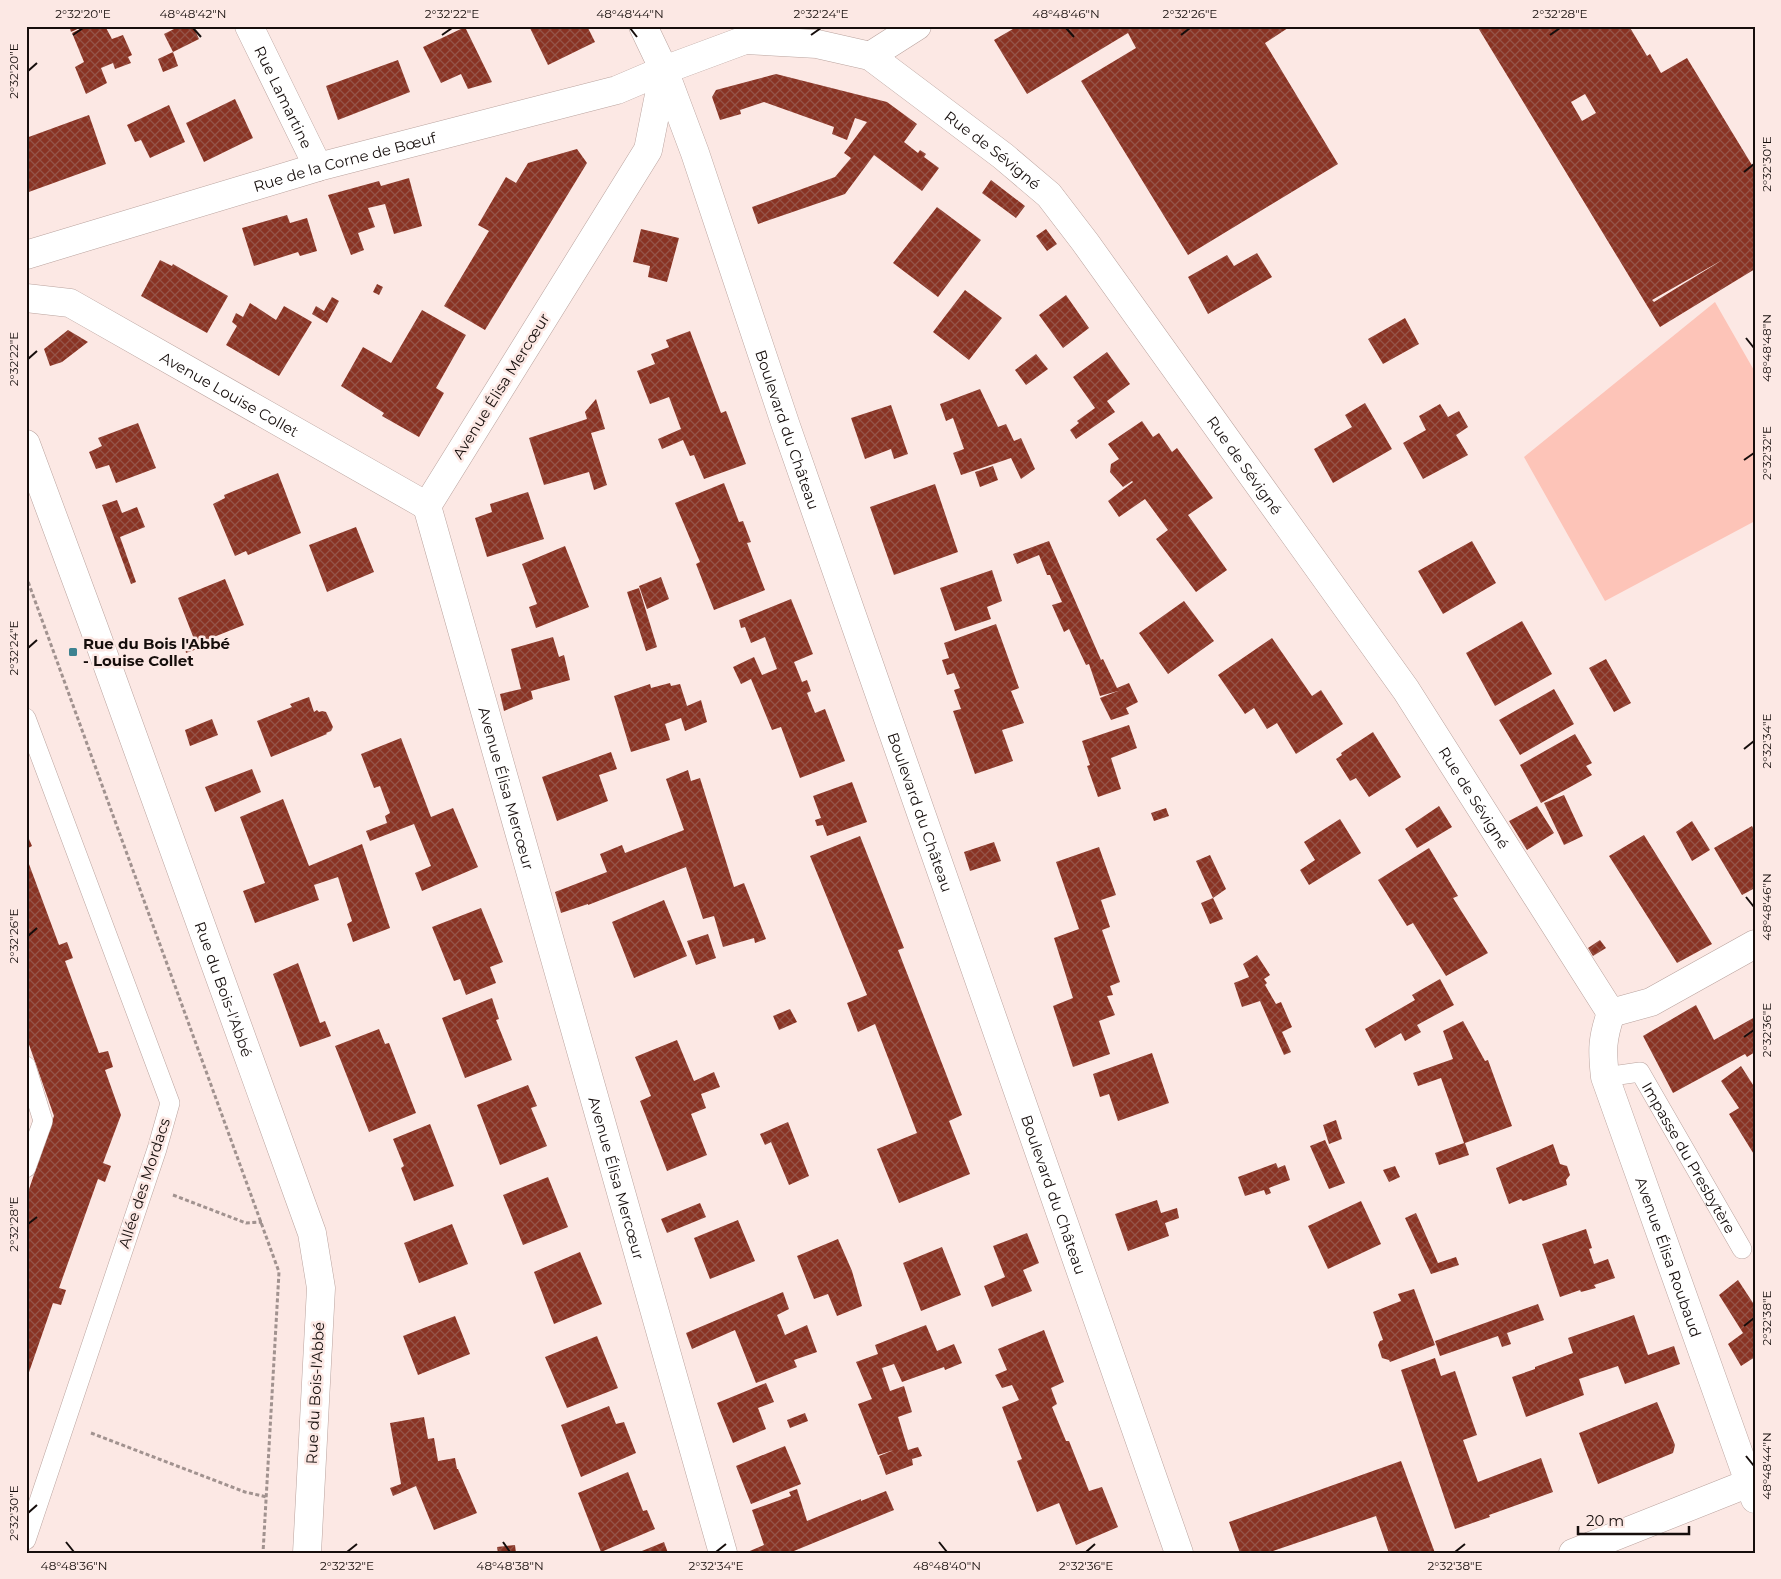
<svg xmlns="http://www.w3.org/2000/svg" width="1781" height="1579" viewBox="0 0 1781 1579" font-family="Montserrat,sans-serif">
<defs>
<pattern id="building-cross-hatch" width="8" height="8" patternUnits="userSpaceOnUse" patternTransform="scale(1.25)"><rect width="8" height="8" fill="#893323"/><path d="M0 0l8 8M0 8l8-8" fill="none" stroke="#955448"/></pattern>
</defs>
<rect width="100%" height="100%" fill="#fce8e4"/>
<path fill="#fdc4b8" d="M1715,302L1755,372V521L1605,601L1524,457Z"/>
<path fill="url(#building-cross-hatch)" fill-rule="evenodd" d="M69,26H84L71,32Z
M86,26H105L112,39L123,35L132,55L128,57L131,63L115,69L113,63L101,68L107,83L86,94L75,67L84,62L72,33Z
M180,26H193L199,39L173,52L164,34Z
M529,26H587L595,42L548,65Z
M1018,26H1291L1265,43L1338,164L1188,255L1081,81L1136,48L1128,33L1027,94L994,40Z
M1477,26H1629L1647,56L1650,54L1661,73L1687,58L1755,170V269L1660,327ZM1585,94L1596,113L1582,121L1571,102ZM1724,259L1654,302L1652,300Z
M465,27L492,82L468,89L461,74L441,83L423,47Z
M173,52L178,66L163,72L158,59Z
M398,60L410,92L338,120L326,86Z
M776,74L887,102L917,124L904,142L918,153L920,150L926,154L924,157L939,168L922,191L874,155L845,194L758,224L752,207L835,177L851,158L844,153L867,122L855,118L847,140L832,134L834,127L764,102L740,110L741,114L720,120L712,97L716,90Z
M235,99L253,138L204,162L186,123Z
M169,105L185,142L150,158L141,140L135,142L127,125Z
M89,115L106,164L26,193V138Z
M577,149L587,163L485,330L444,306L489,231L478,225L506,177L516,183L528,163Z
M409,178L422,226L394,234L385,204L368,208L375,227L358,233L364,250L351,255L328,195L379,181L381,186Z
M991,180L1025,206L1016,218L982,193Z
M937,207L981,240L938,297L893,263Z
M287,215L290,223L307,218L317,251L300,256L298,252L254,266L242,228Z
M641,229L679,238L667,282L648,277L650,266L633,262Z
M1046,229L1057,244L1047,251L1036,236Z
M1257,253L1272,277L1208,314L1188,277L1227,255L1234,266Z
M160,260L172,266L173,264L228,296L207,333L141,296Z
M377,284L383,287L379,295L373,292Z
M965,290L1002,318L969,360L933,332Z
M1066,295L1089,328L1063,348L1039,315Z
M332,297L339,301L327,323L312,314L316,306L324,311Z
M250,303L276,320L284,306L312,322L279,376L226,345L237,326L232,322L236,313L243,317Z
M422,310L466,335L436,388L444,393L419,437L382,416L384,413L341,386L363,347L391,363Z
M1405,318L1419,344L1383,364L1368,339Z
M68,330L88,342L62,362L50,366L44,349Z
M690,331L721,413L726,411L746,464L704,479L694,455L690,456L683,440L662,449L658,439L681,429L669,397L650,404L637,371L655,364L651,354L669,347L666,340Z
M1107,352L1130,384L1107,401L1115,412L1076,439L1070,430L1079,423L1077,421L1095,408L1073,377Z
M1036,354L1048,369L1026,385L1015,370Z
M980,389L998,427L1006,424L1014,441L1021,438L1035,469L1021,479L1011,458L961,475L953,453L964,449L953,418L946,421L940,404Z
M596,399L605,429L591,433L607,485L594,490L589,472L544,485L529,438L587,419L585,412Z
M1365,403L1392,449L1333,483L1314,449L1352,427L1345,415Z
M1440,404L1448,417L1459,411L1468,427L1456,435L1468,455L1423,479L1403,443L1426,430L1419,416Z
M891,405L908,454L894,459L891,449L865,459L851,418Z
M1142,421L1153,437L1159,433L1172,452L1177,448L1213,498L1188,515L1227,570L1196,592L1156,539L1168,530L1145,499L1119,517L1108,501L1133,482L1132,481L1123,487L1110,472L1111,464L1119,459L1108,444Z
M138,423L156,468L116,483L109,465L96,469L89,452L102,446L98,438Z
M993,466L998,480L980,487L975,472Z
M278,473L301,533L248,555L246,551L235,556L213,504L225,498L224,495Z
M724,483L739,522L743,521L751,542L747,543L765,590L714,610L696,564L700,562L675,503Z
M935,484L958,552L894,575L870,507Z
M528,492L544,539L487,557L475,518L492,512L490,504Z
M117,500L122,513L137,507L145,527L120,537L136,582L131,584L102,505Z
M356,527L374,572L327,592L309,545Z
M1049,541L1101,660L1103,659L1117,688L1129,683L1138,702L1126,708L1129,714L1111,720L1100,698L1118,691L1100,696L1089,664L1086,665L1069,629L1064,632L1052,605L1062,602L1050,575H1047L1039,555L1017,564L1013,554Z
M1472,541L1496,583L1443,614L1418,571Z
M565,546L589,607L536,628L529,607L537,604L522,564Z
M992,570L1002,601L987,607L991,619L955,631L940,588Z
M661,577L669,599L647,609L639,586Z
M225,579L244,625L196,644L178,598Z
M639,588L657,647L646,651L627,592Z
M791,599L813,654L794,662L802,682L807,680L811,691L807,693L815,713L825,709L845,761L800,778L781,727L772,730L751,679L741,684L733,667L754,657L762,675L777,669L765,637L751,643L745,627L741,628L739,620Z
M1184,601L1214,641L1168,674L1139,633Z
M1522,621L1552,674L1495,706L1466,653Z
M996,624L1019,688L1011,691L1024,723L1002,730L1013,761L975,774L953,711L961,709L954,690L960,688L954,673L947,675L942,660L949,658L944,643Z
M553,637L559,657L564,655L570,680L531,691L533,699L504,711L500,694L521,689L511,649Z
M1272,638L1312,696L1321,690L1343,724L1296,754L1277,723L1267,729L1254,708L1245,714L1218,675Z
M195,644L197,649L186,653L185,648Z
M1606,659L1631,703L1614,712L1589,668Z
M670,683L671,686L680,684L687,706L701,700L707,722L685,731L681,718L665,724L670,740L631,752L614,696L650,684L651,688Z
M1554,689L1574,724L1520,755L1499,720Z
M309,697L314,712L317,710L319,712L322,711L326,712L333,727L331,731L326,733L327,734L271,757L257,721L292,707L290,704Z
M212,719L218,735L190,746L185,730Z
M1129,725L1137,748L1111,758L1121,789L1098,797L1087,766L1090,765L1082,741Z
M1373,732L1401,777L1369,797L1356,778L1350,781L1336,759L1342,755L1341,753Z
M1575,734L1592,763L1586,766L1592,775L1541,803L1520,765Z
M401,738L431,817L453,808L478,867L422,891L415,873L431,866L414,824L370,841L366,831L387,823L385,816L390,813L380,786L374,788L361,754Z
M611,752L617,769L599,775L608,801L557,821L542,777Z
M252,769L261,792L215,812L205,787Z
M688,770L691,781L700,778L734,887L744,883L766,939L755,943L754,938L723,947L714,916L703,919L686,867L588,905V904L561,913L555,892L607,872L600,854L622,845L625,853L684,830L666,779Z
M852,782L867,822L827,836L823,825L817,826L815,820L821,818L813,796Z
M1564,795L1583,836L1564,845L1544,803Z
M283,799L309,866L362,844L390,928L353,942L347,924L352,921L338,877L314,885L319,900L255,923L243,891L265,883L240,817Z
M1439,806L1452,827L1417,848L1405,829Z
M1537,806L1554,833L1527,850L1509,821Z
M1166,808L1169,816L1154,821L1151,813Z
M1340,819L1361,853L1309,885L1300,870L1315,860L1304,842Z
M1692,821L1710,850L1692,861L1676,832Z
M1752,826L1755,831V888L1742,895L1714,848Z
M26,832L32,846L26,849Z
M1644,835L1712,944L1677,963L1609,856Z
M860,836L904,948L898,950L962,1115L949,1121L970,1174L899,1203L877,1149L917,1133L875,1024L858,1032L847,1003L867,995L810,856Z
M994,842L1001,861L970,871L964,852Z
M1099,847L1116,895L1101,900L1110,927L1102,930L1120,982L1110,986L1113,995L1107,996L1115,1015L1099,1021L1110,1054L1073,1067L1053,1006L1073,998L1054,938L1079,929L1056,862Z
M1429,848L1458,896L1453,898L1488,953L1446,976L1413,923L1407,926L1378,880Z
M1210,855L1226,889L1213,898L1196,861Z
M26,856L59,945L67,942L73,958L65,961L99,1053L108,1051L113,1067L105,1070L121,1115L103,1163L111,1166L105,1182L98,1179L59,1288L66,1290L61,1305L53,1303L27,1378L26,1198L54,1116L26,1036Z
M1213,898L1223,919L1210,924L1201,903Z
M664,900L687,956L634,978L612,922Z
M481,908L503,962L490,967L496,983L466,995L460,979L454,981L432,927Z
M708,934L716,958L696,965L687,941Z
M1600,940L1606,948L1593,956L1588,948Z
M1257,955L1270,975L1264,979L1267,983L1265,985L1276,1004L1281,1002L1292,1027L1282,1032L1291,1052L1284,1055L1260,1001L1242,1007L1234,983L1249,977L1243,964Z
M298,963L320,1023L325,1021L331,1036L300,1047L273,974Z
M1440,979L1454,1005L1417,1025L1421,1032L1405,1041L1401,1033L1375,1048L1365,1029L1415,1000L1412,995Z
M492,998L499,1019L496,1020L512,1060L465,1078L442,1018Z
M1696,1005L1714,1040L1755,1017V1052L1747,1057L1745,1054L1673,1093L1643,1036Z
M790,1009L797,1022L779,1030L773,1016Z
M1463,1021L1485,1061L1488,1060L1512,1126L1465,1143L1469,1155L1439,1165L1435,1153L1464,1143L1441,1078L1418,1086L1413,1073L1453,1059L1443,1031Z
M379,1029L385,1044L389,1043L416,1113L369,1132L335,1046Z
M677,1040L694,1081L714,1072L720,1087L701,1094L706,1108L691,1114L707,1155L667,1171L640,1101L651,1096L635,1057Z
M1152,1053L1169,1103L1118,1121L1109,1094L1100,1097L1093,1074Z
M1741,1066L1755,1088V1156L1729,1114L1739,1108L1721,1081Z
M528,1085L537,1106L531,1108L547,1146L500,1165L477,1105Z
M1336,1120L1342,1139L1329,1144L1323,1125Z
M788,1122L809,1176L789,1185L771,1142L765,1145L760,1134Z
M430,1124L454,1186L414,1201L401,1168L404,1166L393,1139Z
M1325,1140L1345,1183L1329,1189L1310,1146Z
M1553,1144L1560,1164L1567,1166L1570,1175L1566,1180L1567,1185L1523,1201L1521,1199L1509,1204L1496,1168Z
M1276,1163L1278,1168L1285,1165L1290,1180L1269,1188L1271,1193L1266,1195L1264,1190L1245,1196L1238,1177Z
M1395,1166L1400,1177L1389,1182L1383,1170Z
M548,1177L568,1227L523,1245L503,1195Z
M1157,1200L1161,1213L1177,1208L1179,1218L1165,1223L1169,1236L1128,1251L1115,1214Z
M1361,1201L1381,1244L1328,1269L1308,1226Z
M700,1203L706,1217L667,1233L661,1219Z
M1416,1213L1438,1263L1456,1257L1459,1265L1431,1274L1405,1218Z
M738,1220L755,1261L710,1279L694,1238Z
M452,1224L468,1264L419,1283L404,1243Z
M1586,1229L1592,1248L1589,1249L1594,1264L1608,1259L1615,1278L1594,1285L1596,1288L1581,1292L1580,1290L1560,1297L1542,1244Z
M1027,1233L1039,1263L1023,1270L1032,1291L992,1307L984,1286L1005,1277L993,1246Z
M838,1239L852,1271L862,1306L837,1316L828,1294L814,1299L797,1256Z
M942,1247L961,1295L921,1311L903,1263Z
M580,1252L602,1304L554,1324L534,1272Z
M1738,1280L1755,1306V1357L1741,1366L1728,1344L1743,1333L1719,1295Z
M1414,1289L1435,1345L1390,1362L1389,1360L1382,1358L1378,1345L1380,1341L1383,1340L1373,1312L1401,1301L1398,1294Z
M783,1292L789,1309L777,1315L785,1335L807,1325L817,1352L794,1360L797,1367L756,1383L735,1330L692,1349L686,1333Z
M1538,1304L1544,1320L1507,1333L1511,1344L1502,1347L1498,1336L1440,1356L1435,1341Z
M1634,1315L1648,1355L1674,1346L1680,1364L1625,1384L1618,1366L1579,1379L1584,1395L1526,1417L1512,1377L1535,1369V1367L1573,1353L1568,1338Z
M455,1316L470,1354L418,1375L403,1336Z
M926,1325L937,1351L954,1344L962,1363L945,1370L944,1367L902,1382L894,1364L882,1368L890,1391L904,1386L912,1412L898,1417L908,1450L918,1447L922,1456L912,1459L913,1465L886,1475L879,1456L894,1450L878,1455L858,1404L872,1399L856,1362L878,1354L875,1345Z
M1044,1330L1064,1382L1051,1388L1057,1404L1052,1407L1066,1441H1069L1089,1491L1102,1487L1118,1527L1076,1545L1059,1503L1037,1512L1017,1461L1022,1459L1002,1407L1019,1400L1012,1385L1002,1388L995,1375L1007,1370L998,1349Z
M597,1336L618,1388L567,1408L545,1357Z
M1435,1358L1441,1376L1455,1371L1477,1435L1463,1440L1478,1482L1541,1458L1553,1492L1489,1515L1490,1517L1455,1529L1401,1370Z
M766,1383L774,1402L758,1408L766,1429L733,1443L717,1403Z
M1657,1402L1675,1445L1673,1453L1598,1484L1579,1433Z
M609,1406L616,1424L624,1422L636,1453L581,1477L561,1425Z
M805,1413L808,1421L790,1428L787,1420Z
M424,1417L428,1439L434,1438L438,1461L455,1458L457,1469H458L477,1513L434,1530L416,1486L393,1496L390,1488L401,1484L390,1423Z
M785,1446L801,1484L751,1504L736,1466Z
M1401,1461L1435,1553H1389L1376,1516L1267,1553H1240L1229,1522Z
M628,1472L643,1511L647,1510L655,1529L601,1552L578,1493Z
M797,1489L807,1521L861,1499V1501L886,1491L894,1510L789,1553H745L764,1545L752,1510L791,1496L789,1492Z
M664,1542L668,1553H637Z
M515,1545L516,1553H498L497,1547Z"/>
<g fill="none" stroke-linecap="round" stroke-linejoin="round">
<g stroke="#baa39e" stroke-width="20">
<g id="service">
<path d="M26,718L170,1103L157,1149L26,1540"/>
<path d="M26,1066L43,1121L26,1168"/>
<path id="s1" d="M1605,1077L1640,1072L1742,1249"/>
</g>
</g>
<g stroke="#baa39e" stroke-width="29">
<g id="minor">
<path id="s2" d="M249,26L318,167"/>
<path d="M870,56L917,26"/>
<path id="s3" d="M664,70L648,150L427,506L723,1553"/>
<path id="s4" d="M26,255L318,167L617,90L664,70L745,40L817,44L870,56L1003,156L1049,195L1085,242L1406,690L1611,1013L1651,1002L1755,944"/>
<path id="s5" d="M26,298L70,303L427,506"/>
<path id="s6" d="M1611,1013C1602,1039 1602,1050 1605,1077L1755,1499"/>
<path d="M1573,1553L1749,1483"/>
</g>
</g>
<g stroke="#baa39e" stroke-width="29">
<g id="tertiary">
<path id="s7" d="M643,26L664,70L695,153L786,426L1179,1553"/>
</g>
</g>
<g stroke="#baa39e" stroke-width="29">
<g id="secondary">
<path id="s8" d="M26,444L94,628L312,1233L321,1288L307,1553"/>
</g>
</g>
<path stroke="#a1928f" stroke-width="3" stroke-dasharray="4 2.5" stroke-linecap="butt" d="M26,576L279,1272L263,1553
M173,1195L246,1223L262,1222
M91,1433L245,1492L267,1497"/>
<use href="#service" stroke="#fff" stroke-width="19"/>
<use href="#minor" stroke="#fff" stroke-width="28"/>
<use href="#tertiary" stroke="#fff" stroke-width="28"/>
<use href="#secondary" stroke="#fff" stroke-width="28"/>
</g>
<path fill="none" stroke="#160e0c" stroke-width="2" d="M193,28L201,37M630,28L637,37M1066,28L1074,37M73,35L83,28M442,35L452,28M811,35L821,28M1181,35L1190,28M1550,35L1560,28M28,71L37,63M1744,172L1754,164M1746,338L1754,348M28,359L37,351M1744,460L1754,453M28,648L37,640M1744,749L1754,741M1746,897L1754,907M28,936L37,928M1744,1037L1754,1030M28,1224L37,1217M1744,1326L1754,1318M1746,1456L1754,1466M28,1513L37,1505M66,1542L74,1552M503,1542L510,1552M939,1542L947,1552M347,1552L357,1544M716,1552L726,1544M1086,1552L1095,1544M1455,1552L1465,1544"/>
<rect fill="#3d8290" stroke="#fce8e4" stroke-width="2" x="68" y="647" width="10" height="10" rx="2.5"/>
<g text-anchor="middle" dominant-baseline="central" stroke-width="5" stroke-linejoin="round" paint-order="stroke">
<g font-size="15" fill="#160e0c" stroke="#fce8e4">
<text stroke="none"><textPath href="#s2" startOffset="79">Rue Lamartine</textPath></text>
<text stroke="none"><textPath href="#s4" startOffset="1032">Rue de Sévigné</textPath></text>
<text stroke="none"><textPath href="#s4" startOffset="332">Rue de la Corne de Bœuf</textPath></text>
<text transform="translate(501 386) rotate(-58)">Avenue Élisa Mercœur</text>
<text stroke="none"><textPath href="#s5" startOffset="228">Avenue Louise Collet</textPath></text>
<text stroke="none"><textPath href="#s7" startOffset="429">Boulevard du Château</textPath></text>
<text stroke="none"><textPath href="#s4" startOffset="1438">Rue de Sévigné</textPath></text>
<text stroke="none"><textPath href="#s3" startOffset="794">Avenue Élisa Mercœur</textPath></text>
<text stroke="none"><textPath href="#s4" startOffset="1842">Rue de Sévigné</textPath></text>
<text stroke="none"><textPath href="#s7" startOffset="834">Boulevard du Château</textPath></text>
<text stroke="none"><textPath href="#s8" startOffset="580">Rue du Bois-l'Abbé</textPath></text>
<text stroke="none"><textPath href="#s1" startOffset="134">Impasse du Presbytère</textPath></text>
<text stroke="none"><textPath href="#s3" startOffset="1199">Avenue Élisa Mercœur</textPath></text>
<text transform="translate(144 1183) rotate(-72)">Allée des Mordacs</text>
<text stroke="none"><textPath href="#s7" startOffset="1239">Boulevard du Château</textPath></text>
<text stroke="none"><textPath href="#s6" startOffset="256">Avenue Élisa Roubaud</textPath></text>
<text transform="translate(315 1393) rotate(-87)">Rue du Bois-l'Abbé</text>
</g>
<g font-size="15" font-weight="bold" fill="#160e0c" stroke="#fce8e4" text-anchor="start">
<text x="83" y="643">Rue du Bois l'Abbé<tspan x="83" dy="17">- Louise Collet</tspan></text>
</g>
</g>
<rect width="1781" height="1579" fill="none" stroke="#fce8e4" stroke-width="55"/>
<path d="M1578 1526v8h111v-8" fill="none" stroke="#160e0c" stroke-width="2.5"/>
<text x="1586" y="1526" font-size="15" fill="#160e0c" stroke="#fce8e4" stroke-width="4" paint-order="stroke">20 m</text>
<rect x="28" y="28" width="1726" height="1524" fill="none" stroke="#160e0c" stroke-width="2"/>
<g font-size="12" text-anchor="middle" fill="#160e0c">
<text x="83" y="18">2°32'20"E</text>
<text x="193" y="18">48°48'42"N</text>
<text x="452" y="18">2°32'22"E</text>
<text x="630" y="18">48°48'44"N</text>
<text x="821" y="18">2°32'24"E</text>
<text x="1066" y="18">48°48'46"N</text>
<text x="1190" y="18">2°32'26"E</text>
<text x="1560" y="18">2°32'28"E</text>
<text transform="translate(14 71) rotate(-90)" y="4">2°32'20"E</text>
<text transform="translate(1767 164) rotate(-90)" y="4">2°32'30"E</text>
<text transform="translate(1767 348) rotate(-90)" y="4">48°48'48"N</text>
<text transform="translate(14 359) rotate(-90)" y="4">2°32'22"E</text>
<text transform="translate(1767 453) rotate(-90)" y="4">2°32'32"E</text>
<text transform="translate(14 648) rotate(-90)" y="4">2°32'24"E</text>
<text transform="translate(1767 741) rotate(-90)" y="4">2°32'34"E</text>
<text transform="translate(1767 907) rotate(-90)" y="4">48°48'46"N</text>
<text transform="translate(14 936) rotate(-90)" y="4">2°32'26"E</text>
<text transform="translate(1767 1030) rotate(-90)" y="4">2°32'36"E</text>
<text transform="translate(14 1224) rotate(-90)" y="4">2°32'28"E</text>
<text transform="translate(1767 1318) rotate(-90)" y="4">2°32'38"E</text>
<text transform="translate(1767 1466) rotate(-90)" y="4">48°48'44"N</text>
<text transform="translate(14 1513) rotate(-90)" y="4">2°32'30"E</text>
<text x="74" y="1570">48°48'36"N</text>
<text x="347" y="1570">2°32'32"E</text>
<text x="510" y="1570">48°48'38"N</text>
<text x="716" y="1570">2°32'34"E</text>
<text x="947" y="1570">48°48'40"N</text>
<text x="1086" y="1570">2°32'36"E</text>
<text x="1455" y="1570">2°32'38"E</text>
</g>
</svg>
